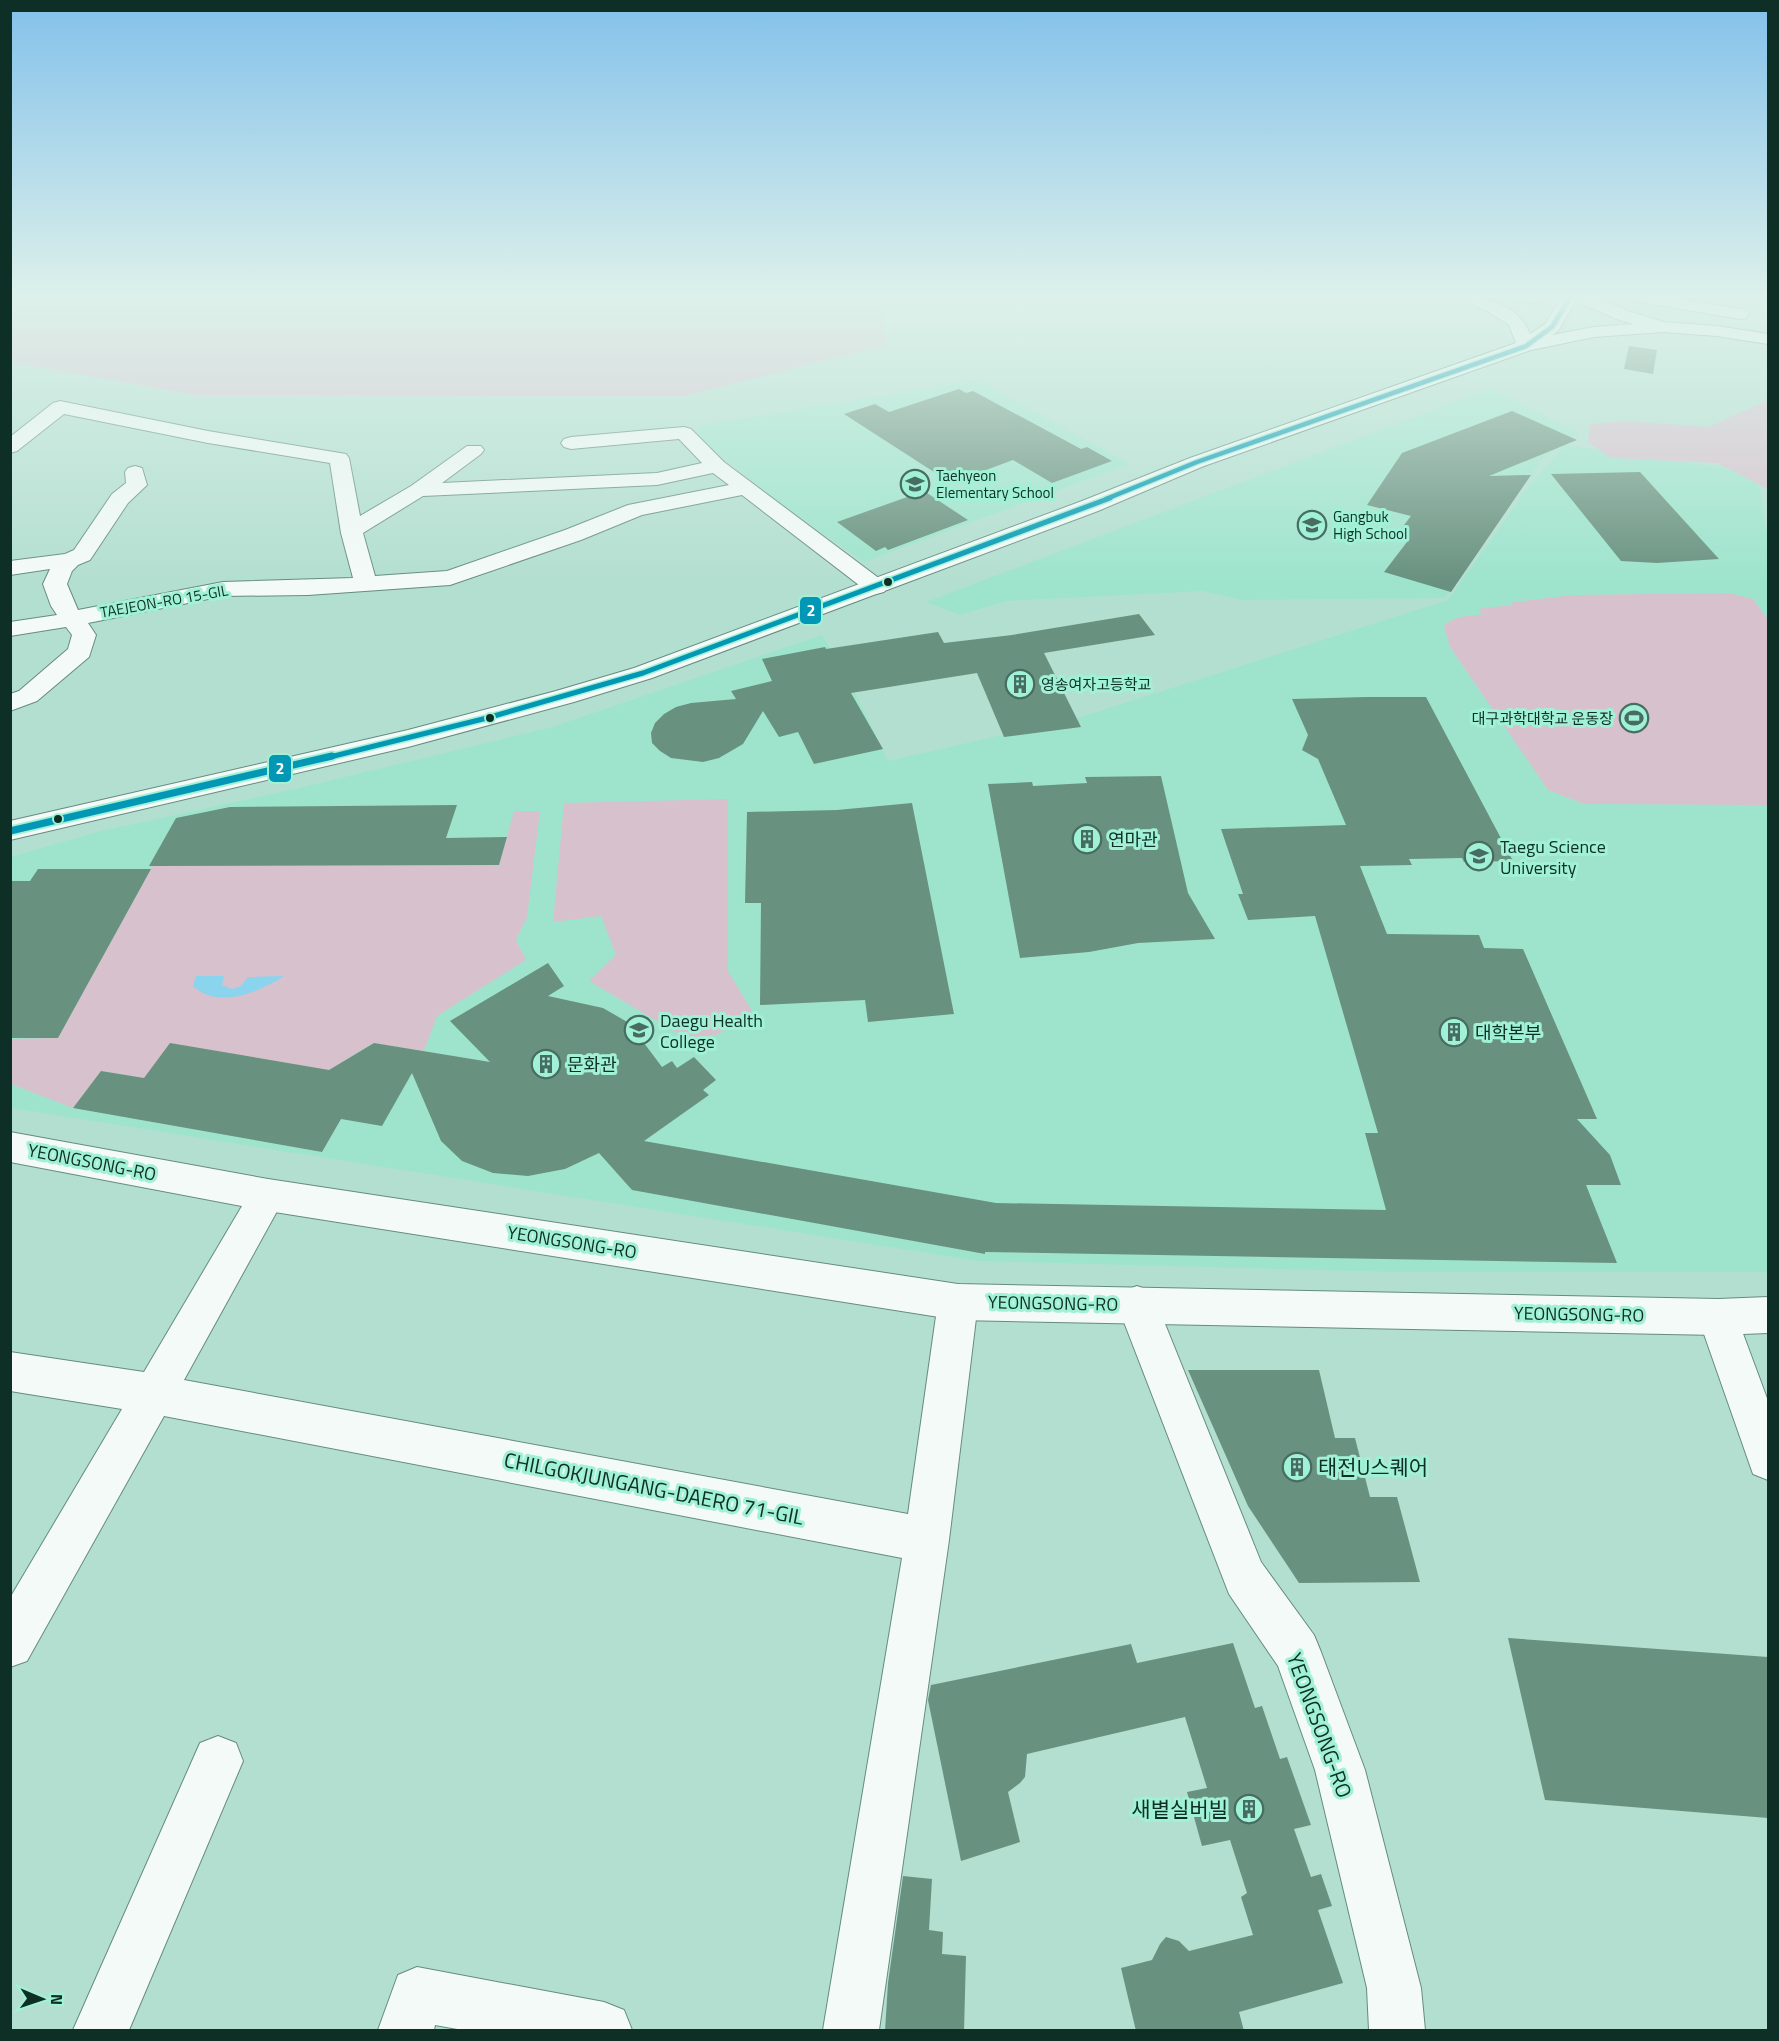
<svg xmlns="http://www.w3.org/2000/svg" width="1779" height="2041" viewBox="0 0 1779 2041" font-family="'Titillium Web','Noto Sans KR',sans-serif">
<rect width="100%" height="100%" fill="#b3dfd0"/>
<path fill="#9ee4cd" d="M978,380L1129,464L864,562L780,504L697,436L700,426Z
M1491,388L1579,433L1542,460L1445,598L1243,600L1202,591L1007,601L960,615L926,602Z
M1565,445L1757,473L1768,539V1272H1393L978,1261L11,1108L10,857L101,831L295,789L552,727L822,635L851,684L888,761L1084,716L1448,600L1530,485Z"/>
<path fill="#d7c1cd" d="M10,296H1038L882,305L886,345L684,396L195,395L11,362Z
M1768,400V489L1717,463L1611,458L1588,442L1590,424L1627,421L1709,427Z
M1729,593L1753,599L1768,619V805L1584,804L1548,790L1450,647L1444,626C1455,615 1467,616 1481,615L1478,609L1511,605L1513,602L1573,595Z
M728,799V971L755,1016L696,1044L589,981L616,955L601,916L553,922L564,803Z
M514,811H540L527,917L516,940L526,960L437,1016L424,1051L373,1043L329,1070L144,1078L101,1071L73,1108L11,1084L10,1039L58,1038L152,866L499,865Z"/>
<path fill="#8bd4ed" d="M196,976H224L222,985L232,989L241,986L248,977L284,976C260,992 218,1010 193,986Z"/>
<path fill="#69917f" d="M1629,346L1657,350L1653,374L1624,369Z
M959,389L966,393L973,391L1081,449L1087,447L1112,461L1052,483L1013,460L951,483L844,414L875,404L889,412Z
M1512,411L1577,440L1489,476L1531,475L1451,592L1384,572L1407,542L1394,538L1411,516L1367,505L1402,453Z
M1640,472L1719,559L1657,563L1621,561L1551,474Z
M924,491L968,520L888,550L885,547L876,551L837,522Z
M1139,614L1155,635L1044,653L1081,727L1004,737L977,673L851,693L883,749L814,764L798,732L779,737L763,711L743,744L719,758L703,762L671,758L660,751L652,743L651,733L655,723L664,714L676,707L691,703L736,699L731,691L772,681L762,659L825,647L826,649L938,632L944,643L1012,635Z
M1366,697H1426L1513,861L1464,862L1462,858L1409,859L1412,865L1360,866L1387,934L1479,935L1484,948L1523,949L1597,1119H1577L1610,1155L1621,1185H1586L1617,1263L985,1252V1254L632,1190L599,1153L565,1169L528,1176L493,1173L462,1161L441,1141L412,1073L382,1126L341,1119L322,1152L73,1108L101,1071L144,1078L170,1043L329,1070L374,1043L490,1062L450,1021L548,963L564,986L548,996L603,1008L629,1023L662,1067L672,1061L677,1068L694,1057L716,1080L703,1090L709,1095L644,1141L996,1203L1386,1210L1365,1133H1378L1315,916L1248,920L1238,894H1243L1221,829L1346,825L1318,759L1302,750L1308,735L1292,699Z
M1161,776L1188,893L1215,939L1138,943L1089,952L1020,958L988,784L1032,782L1033,786L1087,783L1085,777Z
M912,803L954,1014L868,1022L865,1000L760,1005L761,903H745L747,812L837,810Z
M457,805L446,838L507,837L499,865L149,866L176,818L230,807Z
M38,869H151L58,1038H10V881H30Z
M1188,1370H1319L1335,1438H1355L1370,1497H1397L1420,1582L1299,1583L1248,1506Z
M1508,1638L1768,1657V1818L1545,1800Z
M1233,1643L1255,1708L1262,1706L1280,1759L1287,1757L1311,1825L1294,1829L1311,1877L1321,1874L1332,1906L1318,1910L1343,1983L1239,2012L1244,2031H1136L1121,1968L1152,1960L1160,1944L1166,1937L1179,1941L1189,1951L1253,1935L1241,1897L1247,1893L1230,1840L1202,1846L1187,1792L1207,1788L1185,1717L1027,1754L1025,1777L1020,1783L1008,1792L1020,1842L961,1861L928,1700L931,1685L1131,1644L1137,1663Z
M903,1876L932,1879L929,1930L943,1932L942,1954L966,1956L964,2031H885L888,1983Z"/>
<g fill="none" stroke-linecap="round" stroke-linejoin="round">
<g stroke="#668b81" stroke-width="2">
<path id="street" d="M60,401L208,431L346,454L349,458L360,516L411,486L467,446H481L484,450L481,454L442,483L657,473L702,463L679,439L571,449L564,447L561,443L564,439L571,437L684,427L691,429L724,462L884,582L888,587L884,592L876,594L868,592L742,495L642,515L581,540L450,585L308,595L223,596L88,623L96,635L89,657L37,701L10,711V694L19,691L68,649L72,635L66,627L10,636V622L57,615L51,606L43,584L50,569L10,575V561L65,554L74,550L112,494L126,483L125,472L128,468L135,466L142,468L147,485L128,503L90,560L78,565L72,571L67,584L78,610L223,582L353,578L341,533L330,463L208,443L64,414L17,451L10,453V437L53,403ZM713,473L729,485L628,505L565,530L447,571L375,576L363,533L423,496L657,485Z
M268,1179L281,1184L286,1195L184,1380L908,1514L938,1302L944,1289L958,1284L972,1289L978,1302L949,1540L879,2030H823L902,1558L164,1416L27,1661L10,1667V1598L122,1409L10,1391V1352L144,1372L255,1184Z
M1137,1286L1151,1291L1157,1304L1261,1562L1314,1635L1321,1652L1365,1770L1421,1988L1425,2030H1369L1367,1988L1315,1770L1278,1666L1229,1594L1117,1304L1123,1291Z
M1718,1299L1732,1304L1768,1401V1480L1753,1474L1698,1317L1704,1304Z
M218,1736L236,1743L243,1761L129,2030H73L200,1743Z
M417,1967L604,2002L624,2010L632,2030H463L435,2025L434,2030H378L398,1975Z"/>
</g>
<g stroke="#668b81" stroke-width="2">
<path id="secondary" d="M1505,296H1553C1545,305 1519,302 1507,300Z
M1571,296H1593L1631,312L1664,322L1717,326L1768,334V344L1717,336L1663,332L1619,320L1573,300Z
M1627,296H1664L1740,309L1746,310L1749,314L1746,318L1740,319L1635,301L1629,300Z
M10,1132L268,1179L958,1284L1718,1299L1768,1297V1333L1718,1335L958,1320L268,1211L10,1162Z"/>
</g>
<g stroke="#668b81" stroke-width="2">
<path id="primary" d="M1460,296C1488,296 1519,306 1530,334L1545,324L1563,296H1579L1558,331L1552,335L1594,327L1663,322L1669,323L1672,327L1669,331L1663,332L1594,337L1531,350L1204,466L1098,511L652,678L574,702L408,747L10,840V821L408,730L556,691L634,668L1082,501L1190,458L1516,343L1509,325L1487,311L1462,300Z"/>
</g>
<use href="#street" fill="#f4faf8" fill-rule="evenodd"/>
<use href="#secondary" fill="#f4faf8" fill-rule="evenodd"/>
<use href="#primary" fill="#f4faf8" fill-rule="evenodd"/>
<g stroke="#a1f1d6" stroke-width="7">
<path id="bus-1-far2" d="M1106,499L1197,462L1526,346L1552,327L1571,296"/>
</g>
<g stroke="#a1f1d6" stroke-width="8">
<path id="bus-1-far1" d="M326,758L487,718L643,673L1110,498"/>
</g>
<g stroke="#a1f1d6" stroke-width="11">
<path id="bus-1" d="M10,831L332,756"/>
</g>
<use href="#bus-1-far2" stroke="#0297b5" stroke-width="4.5"/>
<use href="#bus-1-far1" stroke="#0297b5" stroke-width="5"/>
<use href="#bus-1" stroke="#0297b5" stroke-width="7"/>
</g>
<linearGradient id="sky" x2="0" y2="1"><stop stop-color="#83c1ea"/><stop offset="0.51" stop-color="#ddf1ea"/><stop offset="1" stop-color="#ddf1ea" stop-opacity="0"/></linearGradient>
<rect width="1779" height="582" fill="url(#sky)"/>
<defs>
<g id="school-ring" transform="scale(1.5)"><circle r="9.5" fill="#a1f1d6" stroke="#476d62" stroke-width="1.5"/><path d="M0-5L7-2L0 1L-7-2ZM-4 1L0 2.5L4 1V4Q0 6-4 4Z" fill="#476d62"/></g>
<g id="building-ring" transform="scale(1.5)"><circle r="9.5" fill="#a1f1d6" stroke="#476d62" stroke-width="1.5"/><path d="M-4-6H4V6H1V3H-1V6H-4ZM-2.5-4.3h1.7v1.8h-1.7ZM.8-4.3h1.7v1.8H.8ZM-2.5-1h1.7V.8h-1.7ZM.8-1h1.7V.8H.8Z" fill="#476d62"/></g>
<g id="stadium-ring" transform="scale(1.5)"><circle r="9.5" fill="#a1f1d6" stroke="#476d62" stroke-width="1.5"/><path d="M0-5a6.5 5 0 1 0 0 10a6.5 5 0 1 0 0-10ZM-3.5-1.8h7v3.6h-7Z" fill="#476d62"/></g>
<g id="university-ring" transform="scale(1.5)"><circle r="9.5" fill="#a1f1d6" stroke="#476d62" stroke-width="1.5"/><path d="M0-5L7-2L0 1L-7-2ZM-4 1L0 2.5L4 1V4Q0 6-4 4Z" fill="#476d62"/></g>
</defs>
<g fill-rule="evenodd">
<use href="#school-ring" x="915" y="484"/>
<use href="#school-ring" x="1312" y="525"/>
<use href="#building-ring" x="1020" y="684"/>
<use href="#stadium-ring" x="1634" y="718"/>
<use href="#building-ring" x="1087" y="839"/>
<use href="#university-ring" x="1479" y="856"/>
<use href="#university-ring" x="639" y="1030"/>
<use href="#building-ring" x="1454" y="1032"/>
<use href="#building-ring" x="546" y="1064"/>
<use href="#building-ring" x="1297" y="1467"/>
<use href="#building-ring" x="1249" y="1809"/>
</g>
<g fill="#0d2f26" stroke="#a1f1d6" stroke-width="2">
<circle cx="888" cy="582" r="5"/>
<circle cx="490" cy="718" r="5"/>
<circle cx="58" cy="819" r="5"/>
</g>
<g text-anchor="middle" dominant-baseline="central" stroke-width="6" stroke-linejoin="round" paint-order="stroke">
<g font-size="15" fill="#0d2f26" stroke="#a1f1d6" text-anchor="start">
<text x="936" y="475">Taehyeon<tspan x="936" dy="17">Elementary School</tspan></text>
<text x="1333" y="516">Gangbuk<tspan x="1333" dy="17">High School</tspan></text>
<text x="1041" y="684">영송여자고등학교</text>
<text x="1613" y="718" text-anchor="end">대구과학대학교 운동장</text>
</g>
<g font-size="15" fill="#0d2f26" stroke="#a1f1d6">
<text transform="translate(164 601) rotate(-10)">TAEJEON-RO 15-GIL</text>
</g>
<g font-size="18" fill="#0d2f26" stroke="#a1f1d6" text-anchor="start">
<text x="1108" y="839">연마관</text>
<text x="1500" y="846">Taegu Science<tspan x="1500" dy="21">University</tspan></text>
<text x="660" y="1020">Daegu Health<tspan x="660" dy="21">College</tspan></text>
<text x="1475" y="1032">대학본부</text>
<text x="567" y="1064">문화관</text>
</g>
<g font-size="18" fill="#0d2f26" stroke="#a1f1d6">
<text transform="translate(92 1162) rotate(11)">YEONGSONG-RO</text>
<text transform="translate(572 1242) rotate(9)">YEONGSONG-RO</text>
<text transform="translate(1053 1303) rotate(1)">YEONGSONG-RO</text>
<text transform="translate(1579 1314) rotate(1)">YEONGSONG-RO</text>
</g>
<g font-size="21" fill="#0d2f26" stroke="#a1f1d6" text-anchor="start">
<text x="1318" y="1467">태전U스퀘어</text>
<text x="1228" y="1809" text-anchor="end">새볕실버빌</text>
</g>
<g font-size="21" fill="#0d2f26" stroke="#a1f1d6">
<text transform="translate(654 1488) rotate(11)">CHILGOKJUNGANG-DAERO 71-GIL</text>
<text transform="translate(1320 1725) rotate(70)">YEONGSONG-RO</text>
</g>
</g>
<g stroke="#a1f1d6" stroke-width="2">
<rect x="799" y="596" width="23" height="29" rx="6" fill="#0297b5"/>
<rect x="268" y="754" width="24" height="29" rx="6" fill="#0297b5"/>
</g>
<g font-size="16" text-anchor="middle" font-weight="bold" fill="#fff">
<text x="811" y="616">2</text>
<text x="280" y="774">2</text>
</g>
<rect width="1779" height="2041" fill="none" stroke="#0d2f26" stroke-width="24"/>
<g transform="translate(42 1999) rotate(92)" stroke="#a1f1d6" stroke-width="4.5" paint-order="stroke">
<path d="M0-4.5L10 22L0 15L-10 22Z" fill="#0d2f26"/>
<text y="-9" font-size="16" font-weight="bold" text-anchor="middle" fill="#0d2f26">N</text>
</g>
</svg>
